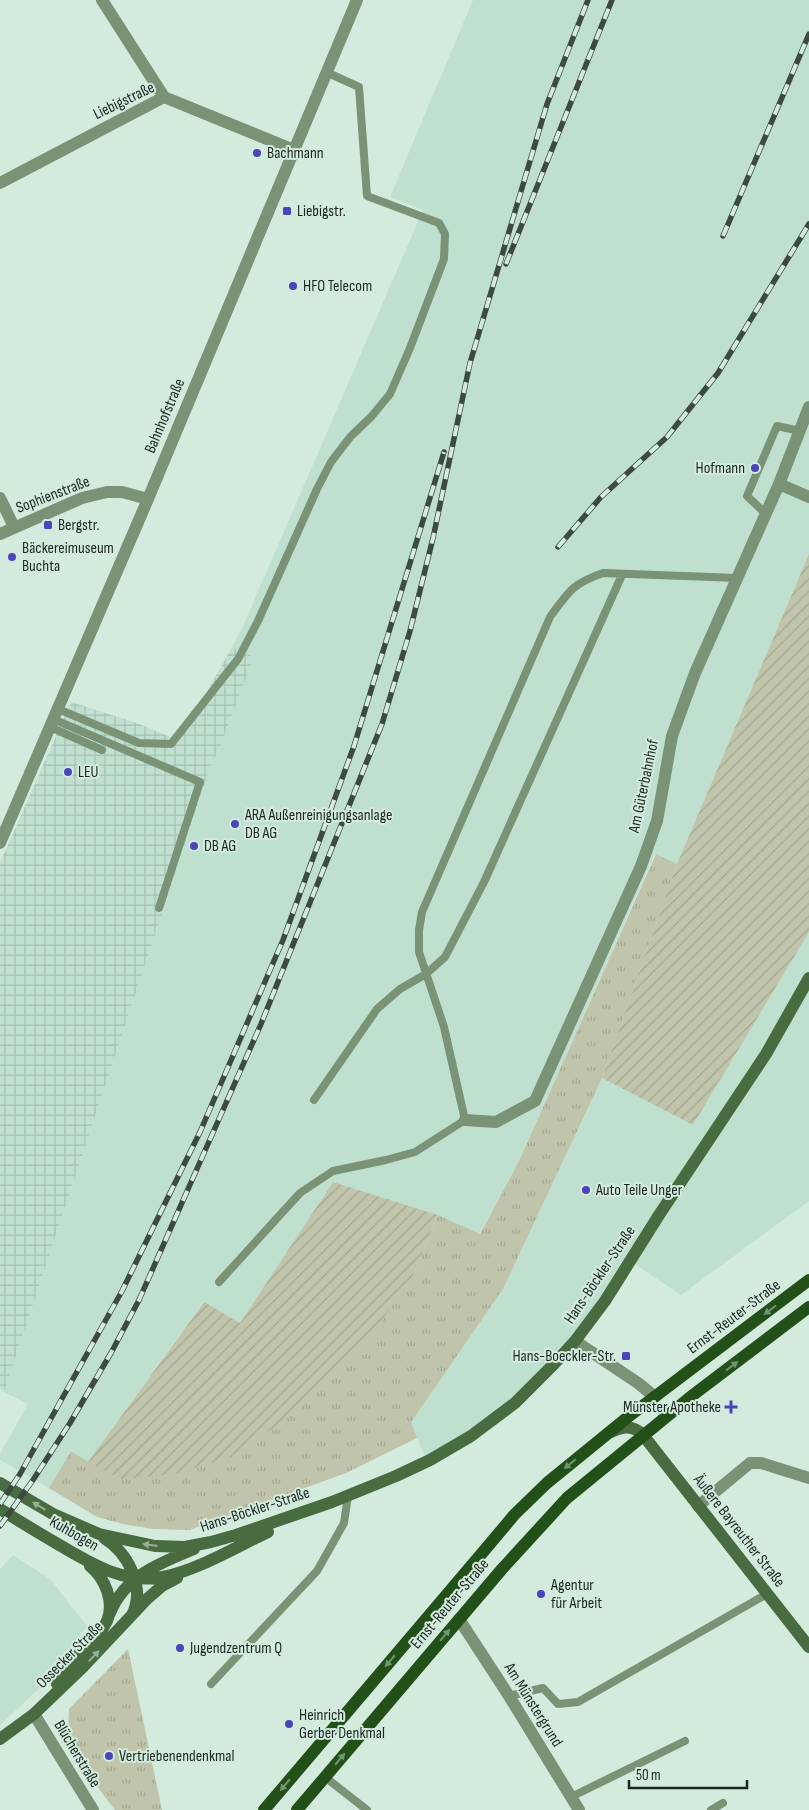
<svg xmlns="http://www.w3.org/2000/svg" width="809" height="1810" viewBox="0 0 809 1810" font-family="'Sofia Sans Condensed',sans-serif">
<defs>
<pattern id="industrial-grid" width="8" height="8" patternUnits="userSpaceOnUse" patternTransform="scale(1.25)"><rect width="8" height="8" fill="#c0e0cf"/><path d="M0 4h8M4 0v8" fill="none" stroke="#a5c0b1"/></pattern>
<pattern id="grass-tufts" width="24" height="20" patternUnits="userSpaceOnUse" patternTransform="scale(1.25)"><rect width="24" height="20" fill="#bfc4aa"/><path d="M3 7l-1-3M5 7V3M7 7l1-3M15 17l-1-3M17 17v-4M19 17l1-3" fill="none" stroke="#a4a892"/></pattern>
<pattern id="garden-furrows" width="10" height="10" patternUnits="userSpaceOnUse" patternTransform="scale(1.25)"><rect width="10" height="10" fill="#bfc4aa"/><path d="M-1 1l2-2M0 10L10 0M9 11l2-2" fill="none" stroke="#a4a892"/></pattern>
</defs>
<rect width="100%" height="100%" fill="#d2ebdd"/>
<path fill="#c0e0cf" d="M473,0H809V554L677,864L655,854L519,1161L479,1234L438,1215L333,1182L240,1323L203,1302L88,1462L71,1451L49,1488L0,1460V1454L28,1404L4,1392L210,768L220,747L254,657L232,647L244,624L423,210L390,197Z
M809,932V1201L681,1295L633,1263L514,1404L428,1463L410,1422L503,1289L602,1078L693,1125Z
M13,1555L50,1579L87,1626L42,1686L0,1725V1569Z"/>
<path fill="url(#industrial-grid)" d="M232,647L254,657L220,747L210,768L4,1392L0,1388V863L71,702L137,723L175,739L193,716Z"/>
<path fill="url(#grass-tufts)" d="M656,854L677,864L602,1078L503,1289L411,1422L417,1438L346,1473L190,1530L153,1529L123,1524L97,1517L49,1488L71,1451L88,1462L413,1275L438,1215L480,1234L519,1161Z
M128,1649L162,1810H115C101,1792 70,1752 69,1729C68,1722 69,1715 69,1709Z"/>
<path fill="url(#garden-furrows)" d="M809,554V932L693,1125L602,1078L677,864Z
M333,1182L438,1215L413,1275L363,1348L298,1410L232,1457L173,1474L121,1479L88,1462L204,1302L240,1323Z"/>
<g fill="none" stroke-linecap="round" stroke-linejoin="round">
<path stroke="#7a9275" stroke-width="8" d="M766,514L747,496L777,426L800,431
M58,709L139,743L171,744L238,659L258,621L317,489L331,462L351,436L371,417L390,394L410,348L444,259L445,234L439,223L367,196L359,87L326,72
M53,719L200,782L159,908
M50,727L102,750
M314,1100L377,1009L400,989L426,974L445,957L484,882L622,575
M219,1282L300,1193L333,1171L386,1160L415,1152L465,1120L444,1027L419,952V930L422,912L550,617C569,591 572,584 603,573L737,578
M211,1684L317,1571L344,1523L348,1496
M509,1696L543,1688L558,1704L578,1702L767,1594
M325,1777L367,1810
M571,1797L685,1741
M711,1810L723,1803"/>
<path stroke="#7a9275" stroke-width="12" d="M102,0L164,97
M0,183L164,97L294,150
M779,484L809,497
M0,498L14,527
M0,534L82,498L107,492H122L148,499
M0,843L148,499L357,0
M465,1120L496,1122L535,1101L641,866L657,821L672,736L695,673L779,484L809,407
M575,1341L638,1383L655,1397
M698,1506L750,1463H761L809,1478
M459,1619L509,1696L579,1810
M34,1714L93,1810"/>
<path stroke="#486b40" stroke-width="12" d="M611,1432C623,1426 633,1425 643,1435L809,1647
M0,1483L53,1514L99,1534L155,1546L185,1547L211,1542L236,1535L332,1502L396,1476L430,1460L471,1436L515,1403L554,1364L575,1341L605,1301L659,1215L766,1054L809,978
M0,1509C19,1521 37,1532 56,1543C89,1562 123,1585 163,1577C198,1570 236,1547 268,1532
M104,1538C128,1553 145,1586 133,1613
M110,1613C125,1576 160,1563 194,1549
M57,1684C63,1675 70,1665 77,1656C87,1645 101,1635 107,1621C115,1602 105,1578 90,1566
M0,1739L34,1714L83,1667L147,1599L162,1586L177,1578"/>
<path stroke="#234f18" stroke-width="12" d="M264,1810L483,1552L515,1514L547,1483L628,1417L809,1280
M297,1810L502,1569L567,1498L693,1395L809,1307"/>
<g stroke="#3d4a43" stroke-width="5.5">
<path id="rail" d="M723,236L809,34
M506,264L612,0
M558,547L601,497L667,437L718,373L809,224
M0,1504L20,1474L122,1291L200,1132L283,940L354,746L444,452
M0,1526L33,1480L70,1423L111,1353L139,1300L261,1024L382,724L410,631L433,538L470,363L547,104L588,0"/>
</g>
<use href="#rail" stroke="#d2ebdd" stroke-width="4" stroke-dasharray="11" stroke-linecap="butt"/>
</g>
<defs><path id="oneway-solid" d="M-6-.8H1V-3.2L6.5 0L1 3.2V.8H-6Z" transform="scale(1.25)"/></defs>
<g fill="#729571">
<use href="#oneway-solid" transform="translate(770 1310) rotate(143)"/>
<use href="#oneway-solid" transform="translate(732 1366) rotate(-37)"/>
<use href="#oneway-solid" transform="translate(570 1464) rotate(141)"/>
<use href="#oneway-solid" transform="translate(445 1635) rotate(-50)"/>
<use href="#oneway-solid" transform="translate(390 1661) rotate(130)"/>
<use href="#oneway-solid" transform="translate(340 1759) rotate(-50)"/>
<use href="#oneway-solid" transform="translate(285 1785) rotate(130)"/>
</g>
<g fill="#94b196">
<use href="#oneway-solid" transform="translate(39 1506) rotate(-149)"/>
<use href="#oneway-solid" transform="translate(150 1545) rotate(-172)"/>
<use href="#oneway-solid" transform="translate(94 1656) rotate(-46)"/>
</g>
<g fill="#4b44bb" stroke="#d2ebdd" stroke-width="2">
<circle cx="257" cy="153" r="5"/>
<rect x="282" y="206" width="10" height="10" rx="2.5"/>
<circle cx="293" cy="286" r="5"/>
<circle cx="755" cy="468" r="5"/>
<rect x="43" y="520" width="10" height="10" rx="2.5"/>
<circle cx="12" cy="557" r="5"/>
<circle cx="68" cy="772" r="5"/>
<circle cx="235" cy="824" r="5"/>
<circle cx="194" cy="846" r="5"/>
<circle cx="586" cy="1190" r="5"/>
<rect x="621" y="1351" width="10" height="10" rx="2.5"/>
<path d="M728.5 1399.5h5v5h5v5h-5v5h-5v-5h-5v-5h5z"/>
<circle cx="541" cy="1594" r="5"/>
<circle cx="180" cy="1648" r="5"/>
<circle cx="289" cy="1724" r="5"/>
<circle cx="109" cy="1756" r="5"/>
</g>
<g text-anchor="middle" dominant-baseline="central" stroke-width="4" stroke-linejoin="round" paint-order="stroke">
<g font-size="16" fill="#1d2722" stroke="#d2ebdd">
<text transform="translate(124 101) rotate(-26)">Liebigstraße</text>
<text transform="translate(165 416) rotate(-67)">Bahnhofstraße</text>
<text transform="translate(53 495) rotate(-21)">Sophienstraße</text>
<text transform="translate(644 786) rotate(-78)">Am Güterbahnhof</text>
<text transform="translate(600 1275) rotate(-56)">Hans-Böckler-Straße</text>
<text transform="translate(734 1317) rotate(-37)">Ernst-Reuter-Straße</text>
<text transform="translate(255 1510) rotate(-18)">Hans-Böckler-Straße</text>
<text transform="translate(739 1531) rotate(52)">Äußere Bayreuther Straße</text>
<text transform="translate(74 1534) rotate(30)">Kuhbogen</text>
<text transform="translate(450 1604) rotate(-50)">Ernst-Reuter-Straße</text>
<text transform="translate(70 1655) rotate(-45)">Ossecker Straße</text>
<text transform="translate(533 1705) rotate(58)">Am Münstergrund</text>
<text transform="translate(77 1754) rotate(59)">Blücherstraße</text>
</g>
<g font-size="16" fill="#1d2722" stroke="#d2ebdd" text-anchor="start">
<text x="267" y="153">Bachmann</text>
<text x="297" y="211">Liebigstr.</text>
<text x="303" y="286">HFO Telecom</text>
<text x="745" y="468" text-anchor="end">Hofmann</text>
<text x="58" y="525">Bergstr.</text>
<text x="22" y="548">Bäckereimuseum<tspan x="22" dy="18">Buchta</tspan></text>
<text x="78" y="772">LEU</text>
<text x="245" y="815">ARA Außenreinigungsanlage<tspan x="245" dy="18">DB AG</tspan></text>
<text x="204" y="846">DB AG</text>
<text x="596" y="1190">Auto Teile Unger</text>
<text x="616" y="1356" text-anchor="end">Hans-Boeckler-Str.</text>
<text x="721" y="1407" text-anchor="end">Münster Apotheke</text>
<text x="551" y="1585">Agentur<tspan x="551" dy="18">für Arbeit</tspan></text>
<text x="190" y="1648">Jugendzentrum Q</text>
<text x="299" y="1715">Heinrich<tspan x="299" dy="18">Gerber Denkmal</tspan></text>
<text x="119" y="1756">Vertriebenendenkmal</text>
</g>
</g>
<path d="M629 1780v8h118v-8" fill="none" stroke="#1d2722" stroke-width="2.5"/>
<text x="636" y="1780" font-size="15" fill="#1d2722" stroke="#d2ebdd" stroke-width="4" paint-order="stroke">50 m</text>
</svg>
